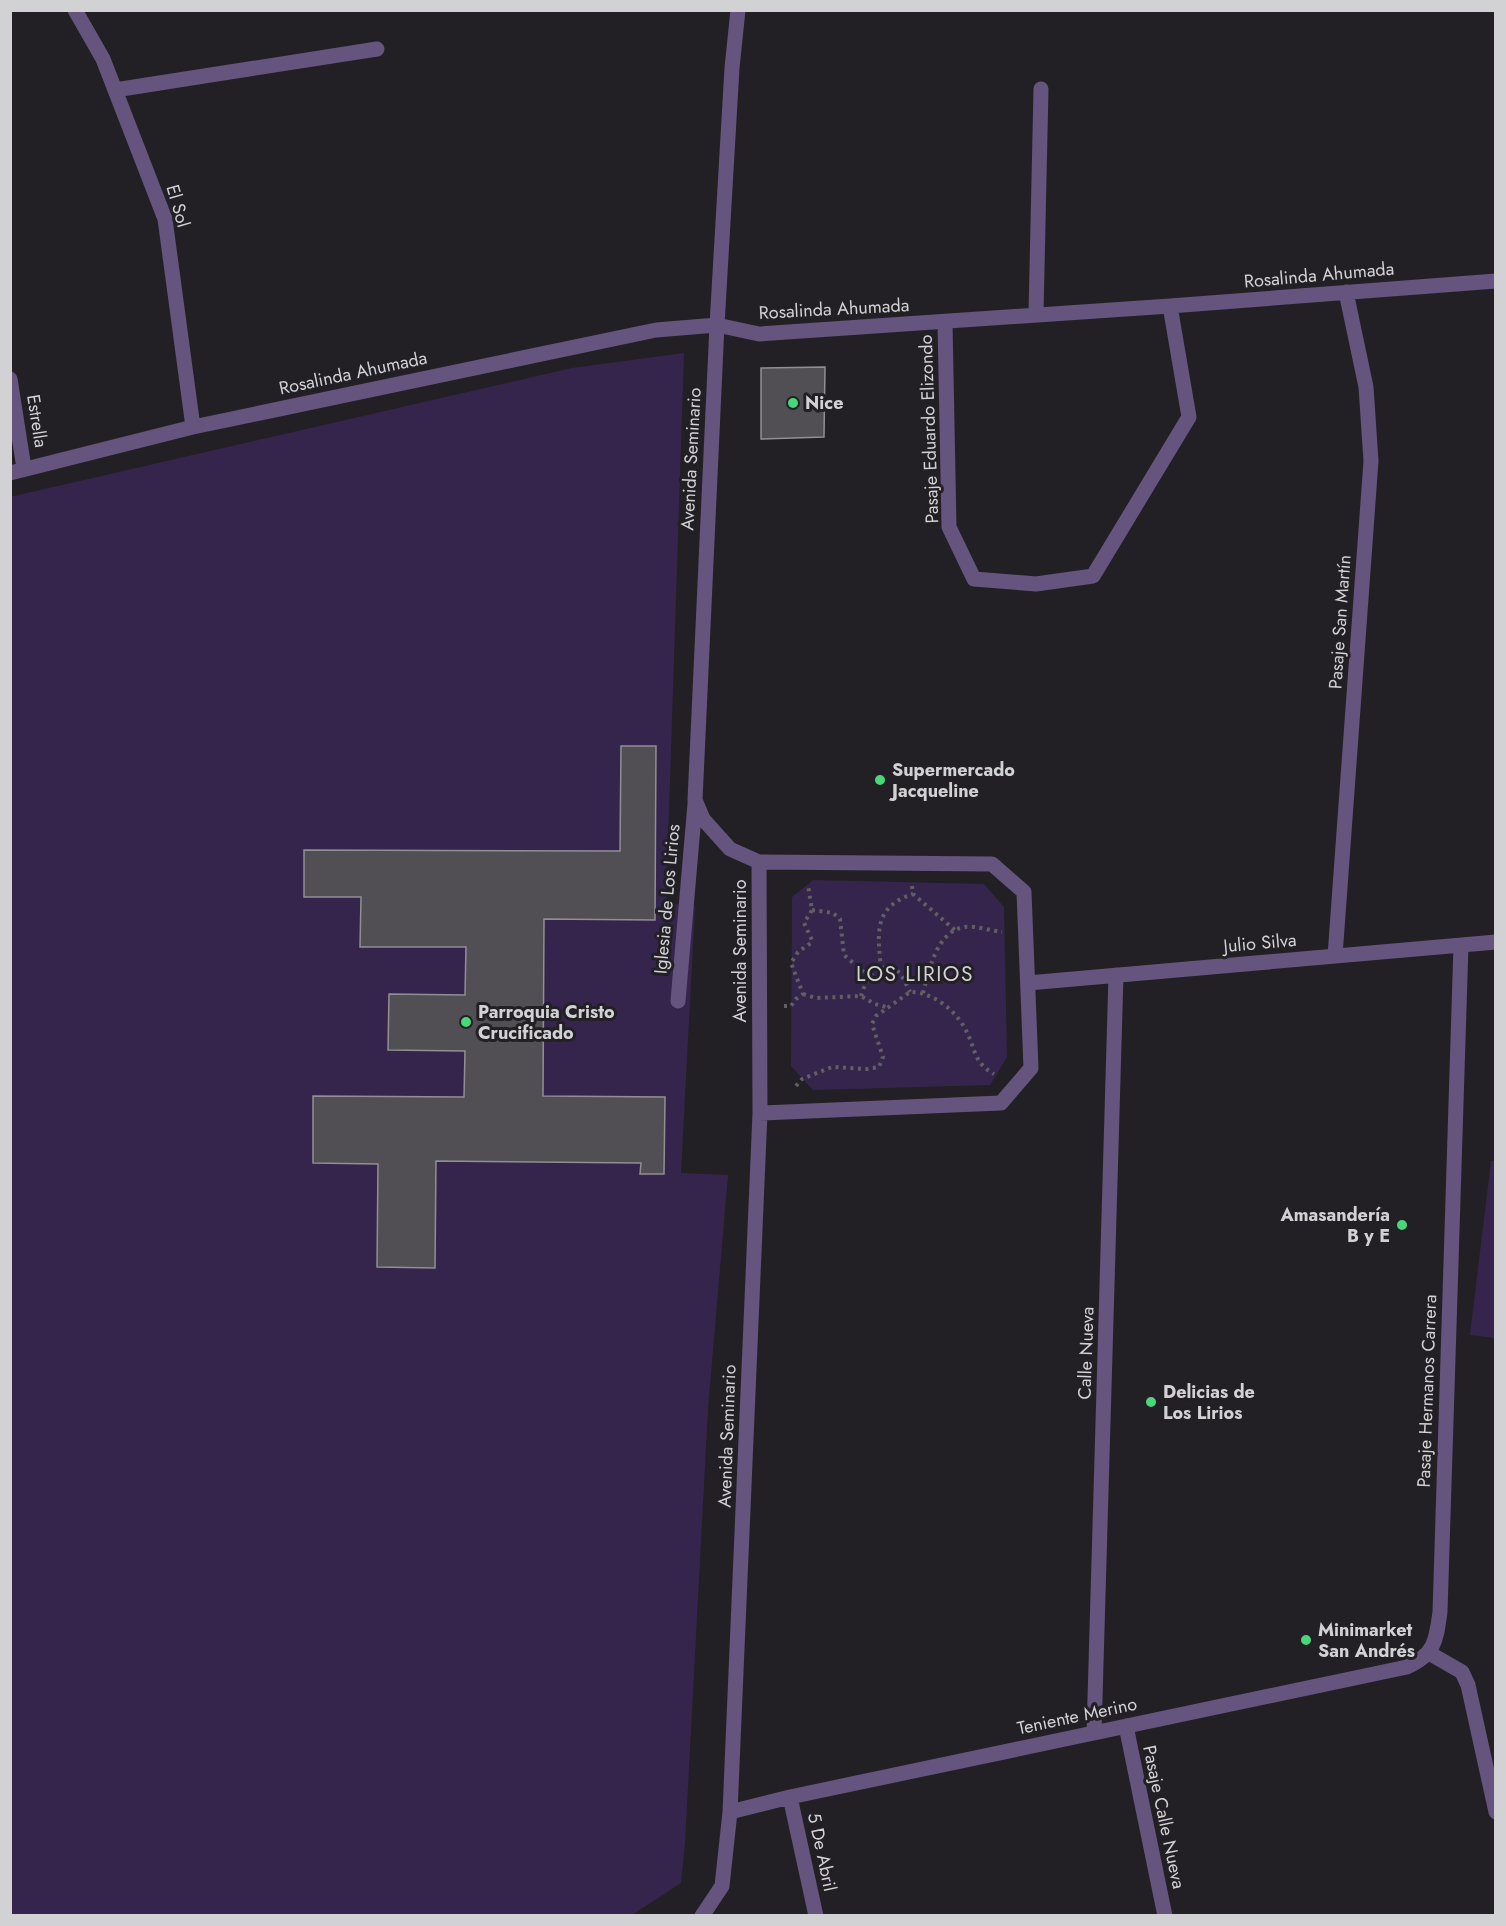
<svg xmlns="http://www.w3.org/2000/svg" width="1506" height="1926" viewBox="0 0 1506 1926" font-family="Jost,sans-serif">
<rect width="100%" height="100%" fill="#222024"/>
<path fill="#35254d" d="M684,353L666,903L695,906L681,1173L728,1175L708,1409L685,1843L681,1883L632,1915H11L10,497L572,368Z
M813,880L984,884L1004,907L1007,1057L990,1085L813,1090L791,1066L792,897Z
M1491,1161H1496L1495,1338L1470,1335Z"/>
<path fill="#514f54" stroke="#918f94" stroke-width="1.5" d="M825,367L824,437L761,439V368Z
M621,746H656L655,920L544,919L543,1096L665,1097L664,1174H640L641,1163L436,1161L435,1268L377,1267L378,1164L313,1163V1096L464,1097L465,1051L388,1050L389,994L465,995L466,947H360L361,897H304V850L620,851Z"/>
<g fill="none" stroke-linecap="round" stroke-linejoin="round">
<path stroke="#615f63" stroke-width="4" stroke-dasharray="3 4.5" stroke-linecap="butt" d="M912,886L913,894L956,931
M812,910L833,913L840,919L844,955L868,976
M881,969C878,935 872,907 913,894
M923,993C929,971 936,932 964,927C975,925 991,931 1002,932
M803,994L816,998L861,996L875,1004L886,1007
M861,996C865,982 875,961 894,969C902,972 906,985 910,992
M784,1006H791L796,999L803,994L791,963L798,952L811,943L812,940L804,923L812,910L808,885
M796,1086L802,1079L832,1067L867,1069L879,1067L883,1057L872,1024L876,1016L910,992C932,992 954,1009 964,1027C976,1047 972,1062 994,1074"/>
<path stroke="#64547e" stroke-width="15" d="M75,10L103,59L165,219L193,427
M738,10L732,68L717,325L695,800L703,819L730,849L759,862L992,864L1024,892L1031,1068L1001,1103L760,1113
M115,90L377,49
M1036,314L1041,89
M945,322L949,527L974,579L1036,584L1093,576L1189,417L1170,306
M10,379L24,468
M10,473L193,427L656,330L717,325L759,334L1170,306L1496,281
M1335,956L1371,461L1366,387L1346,292
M1028,983L1496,942
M678,1001L695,804
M1429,1653L1462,1672L1468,1685L1496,1812
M1126,1726L1165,1916
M1094,1733L1116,975
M790,1797L816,1916
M730,1812L790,1797L1407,1667C1435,1654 1436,1641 1440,1612L1461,945
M702,1916L722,1886L730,1812L760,1113L759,862"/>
</g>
<g fill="#48d779" stroke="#222024" stroke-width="2">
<circle cx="793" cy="403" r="6"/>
<circle cx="880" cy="780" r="6"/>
<circle cx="466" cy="1022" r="6"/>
<circle cx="1402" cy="1225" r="6"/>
<circle cx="1151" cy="1402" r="6"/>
<circle cx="1306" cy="1640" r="6"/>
</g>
<g text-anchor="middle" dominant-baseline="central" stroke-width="6" stroke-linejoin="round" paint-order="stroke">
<g font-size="18" fill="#d2d1d4" stroke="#222024">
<text transform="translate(178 206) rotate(74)">El Sol</text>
<text transform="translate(1319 275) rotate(-5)">Rosalinda Ahumada</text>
<text transform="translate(834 309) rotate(-3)">Rosalinda Ahumada</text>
<text transform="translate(353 373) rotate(-12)">Rosalinda Ahumada</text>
<text transform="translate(37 421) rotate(81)">Estrella</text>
<text transform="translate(929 429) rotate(-92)">Pasaje Eduardo Elizondo</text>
<text transform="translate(691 459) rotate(-87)">Avenida Seminario</text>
<text transform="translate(1340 622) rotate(-86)">Pasaje San Martín</text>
<text transform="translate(667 899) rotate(-85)">Iglesia de Los Lirios</text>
<text transform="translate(1260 943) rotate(-5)">Julio Silva</text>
<text transform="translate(740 951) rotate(-90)">Avenida Seminario</text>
<text transform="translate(1086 1353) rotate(-88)">Calle Nueva</text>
<text transform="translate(1427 1391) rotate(-88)">Pasaje Hermanos Carrera</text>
<text transform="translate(727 1436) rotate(-88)">Avenida Seminario</text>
<text transform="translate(1077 1716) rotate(-12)">Teniente Merino</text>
<text transform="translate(1164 1817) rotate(78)">Pasaje Calle Nueva</text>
<text transform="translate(822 1852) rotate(78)">5 De Abril</text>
</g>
<g font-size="18" font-weight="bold" fill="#d2d1d4" stroke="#222024" text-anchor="start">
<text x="805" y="403">Nice</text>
<text x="892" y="770">Supermercado<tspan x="892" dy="21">Jacqueline</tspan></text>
<text x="478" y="1012">Parroquia Cristo<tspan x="478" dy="21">Crucificado</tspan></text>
<text x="1390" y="1215" text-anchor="end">Amasandería<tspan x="1390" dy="21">B y E</tspan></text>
<text x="1163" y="1392">Delicias de<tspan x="1163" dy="21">Los Lirios</tspan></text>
<text x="1318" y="1630">Minimarket<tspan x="1318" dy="21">San Andrés</tspan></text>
</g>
<g font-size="21" letter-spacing="1.5" fill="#d2d1d4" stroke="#222024">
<text x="915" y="974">LOS LIRIOS</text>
</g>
</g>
<rect width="1506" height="1926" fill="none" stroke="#d2d1d4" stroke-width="24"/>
</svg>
